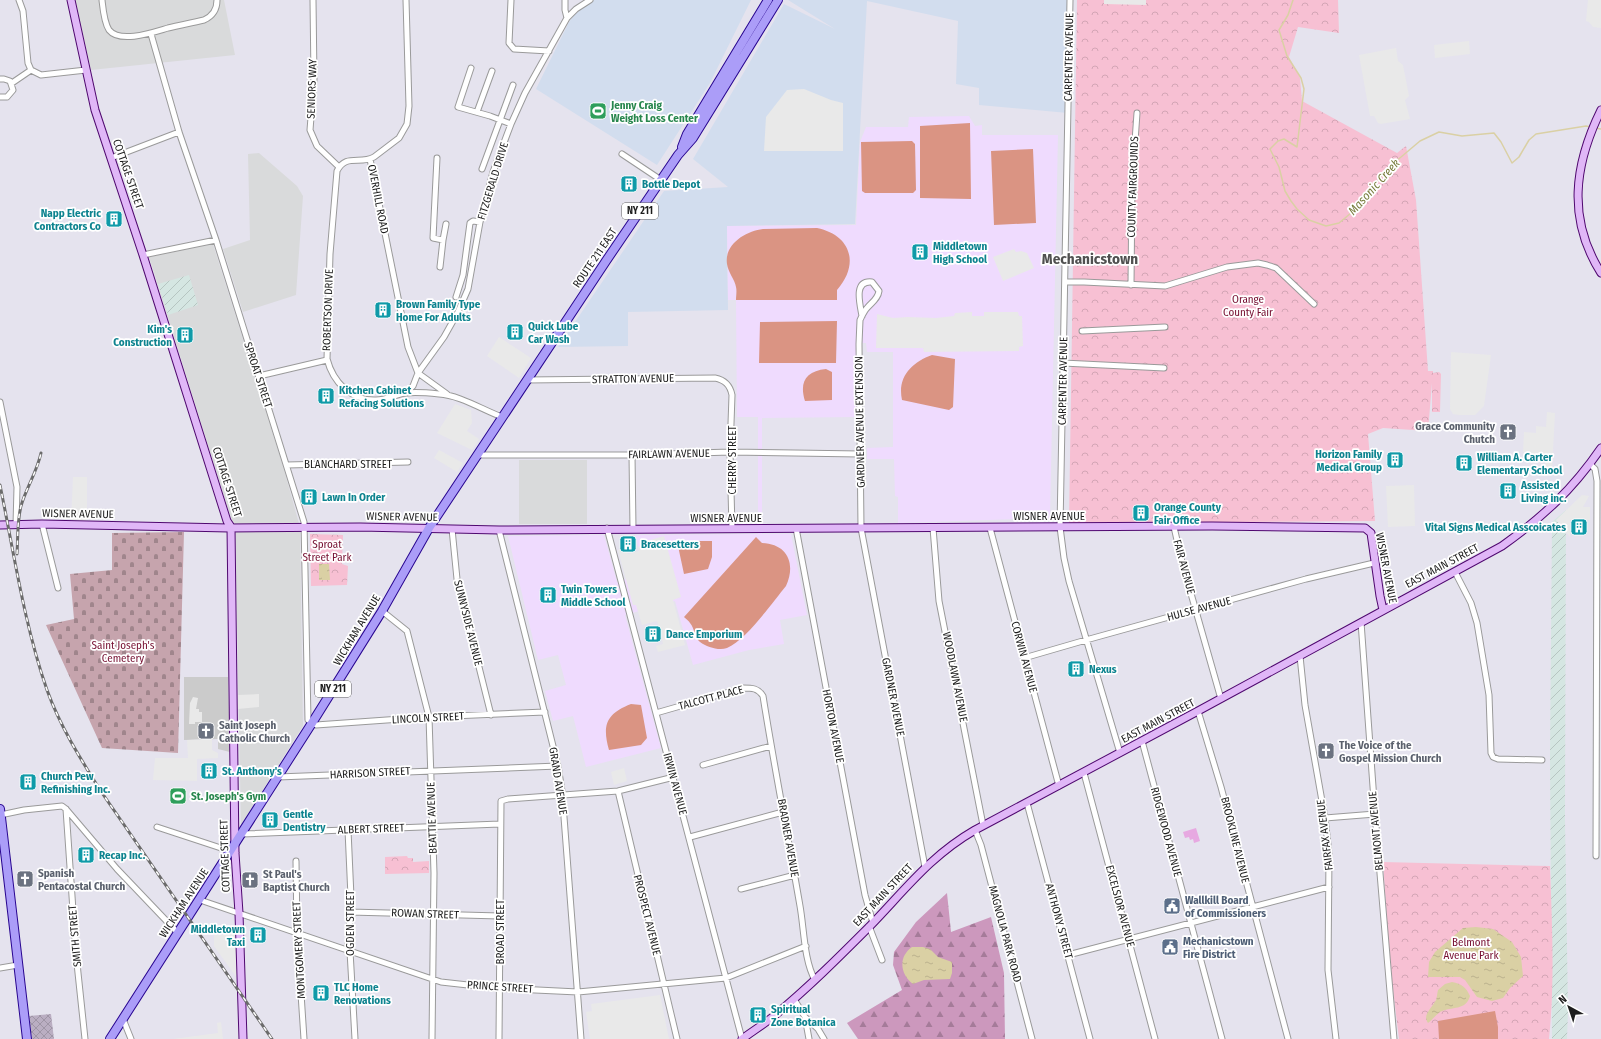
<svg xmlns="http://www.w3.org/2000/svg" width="1601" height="1039" viewBox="0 0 1601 1039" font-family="'Fira Sans Condensed',sans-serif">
<defs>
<pattern id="industrial-furrows" width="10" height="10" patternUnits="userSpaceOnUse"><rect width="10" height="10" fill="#d5e6e2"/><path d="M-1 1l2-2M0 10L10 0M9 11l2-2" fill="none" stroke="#b6c5c1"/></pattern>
<pattern id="construction-cross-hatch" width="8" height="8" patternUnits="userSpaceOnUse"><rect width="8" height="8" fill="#baaec2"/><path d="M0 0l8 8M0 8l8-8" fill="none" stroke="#9f95a6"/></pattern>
<pattern id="forest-firs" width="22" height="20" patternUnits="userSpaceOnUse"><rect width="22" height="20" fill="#cc98bd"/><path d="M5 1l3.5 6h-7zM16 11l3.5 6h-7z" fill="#a57b99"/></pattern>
<pattern id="cemetery-stones" width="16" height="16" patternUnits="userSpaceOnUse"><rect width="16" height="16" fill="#c6a4ad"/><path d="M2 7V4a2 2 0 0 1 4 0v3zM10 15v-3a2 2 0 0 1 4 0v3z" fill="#a0858c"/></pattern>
<pattern id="park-crowns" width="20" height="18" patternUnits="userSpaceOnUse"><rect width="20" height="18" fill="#f7c0d3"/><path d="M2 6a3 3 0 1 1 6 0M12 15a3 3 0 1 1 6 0" fill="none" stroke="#d3a5b5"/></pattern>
<pattern id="water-ripples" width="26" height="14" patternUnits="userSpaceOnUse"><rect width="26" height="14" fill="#dad0a4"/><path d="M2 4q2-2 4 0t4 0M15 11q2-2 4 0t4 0" fill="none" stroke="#bbb28d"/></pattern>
</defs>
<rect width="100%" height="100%" fill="#e5e3ee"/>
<path fill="#d9dadb" d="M75,0H224L235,55L91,70Z
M259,153L297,186L303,196L296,295L243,312L223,249L250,240L248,154Z
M213,244L283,466L300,527L303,726L241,825L235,527L232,522L149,257Z
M519,460H587V524H519Z"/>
<path fill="#d2ddee" d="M594,0H751L710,83L657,165L536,89L569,22L577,11L586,4Z
M788,0H1070L1068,113L979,105V88L956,84L958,21L867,1L855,224L727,226L728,310L628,312V346L558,347L664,191L728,187L693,159L784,4L835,29Z"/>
<path fill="url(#industrial-furrows)" d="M189,275L198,305L168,315L158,284Z
M1566,510L1565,818L1568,1011L1567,1039H1552L1550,757L1552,522Z"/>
<path fill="#efdbfe" d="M969,116L975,126L982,125V135H1058L1050,518L898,523V497L895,496L894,459H867V448L893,447V352H867L866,343H856V417L762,418V534H791L807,615L780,620L784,644L749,650L693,665L675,601L625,615L661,748L586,767L573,716L553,721L545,691L566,685L558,655L538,660L508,536L604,535L617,582L645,573L635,535L758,534V417H737L736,300H728L727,226L856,225L860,142L866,127H908L909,117Z"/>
<path fill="#cbcbcb" d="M184,677H228L230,752L218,749V739L184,740Z"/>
<path fill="url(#construction-cross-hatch)" d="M51,1014L54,1039H32L29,1016Z"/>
<path fill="url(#forest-firs)" d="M947,893L951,932L991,917L1004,973L1005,1039H858L847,1023L902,990L893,965L894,952L916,922Z"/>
<path fill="url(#cemetery-stones)" d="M184,532L178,753L102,748L46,625L74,619L70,574L112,570V533Z"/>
<path fill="url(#park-crowns)" d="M1077,0H1338L1339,33L1298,27L1289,57L1300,78L1302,101L1397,153L1406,146L1416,200L1428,371H1433V373L1439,372L1441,374L1440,412H1432V383L1428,431L1383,428L1368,434L1375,521L1069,523Z
M310,534L343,535L342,564L348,566L347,585L311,586Z
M407,856L408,858H413V862L429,861V873L385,874V857Z
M1383,862L1550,866C1552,924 1555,981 1549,1039H1399L1390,965Z"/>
<path fill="#e7a9e1" d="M1196,828L1200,841L1194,843L1193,839L1190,840L1189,837L1185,838L1183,832Z"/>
<path fill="#da9483" d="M970,123L971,199L920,198V126Z
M912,141L915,144L916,190L913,193H865L862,191L861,142Z
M1033,149L1036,223L994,225L991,151Z
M817,228C851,235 860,264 837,290V300H736C736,296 737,291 736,287C735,280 728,272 727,264C724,244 746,231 763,229Z
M837,321L836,363H759L760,322Z
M932,355L955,359L953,407L949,410L902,400C897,377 912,362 932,355Z
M826,369L832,372V400L805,401C799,382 806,371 826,369Z
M756,537L762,543C788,544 796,564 786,586C772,603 746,640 727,648C719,651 707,647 700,642C694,637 695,629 690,623C689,621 686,619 684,617Z
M683,541H712V557L708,569L684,574L678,546Z
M631,704L641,705L647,738L641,745L609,750C602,725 606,714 631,704Z
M1495,1011L1498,1027V1039H1439L1438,1021Z"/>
<path fill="#e9e9e9" d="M1104,0H1146V5L1104,4Z
M1588,0H1601V28L1593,27L1589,22L1586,21Z
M1469,41L1470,54L1435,58L1434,45Z
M1396,48L1398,61L1403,65L1409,96L1405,100L1410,119L1381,124L1378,123L1374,116H1370L1359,55Z
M804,89L831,100L843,103V151H764L766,117L787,90Z
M1014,249L1016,252L1021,251L1027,253L1034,268L1003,281L993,257Z
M972,312V316H984V312H1018L1019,316H1022L1023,346L1019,347V351L924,352L923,348H876L877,314L893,318L908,317L936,318L954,316L955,313Z
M499,337L531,358L519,378L487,356Z
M1451,352L1491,355L1484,406L1475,415H1459L1453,414L1450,409Z
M455,404L471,410L472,423L467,431L479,439L472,450L437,433Z
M1547,412L1555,413L1552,470H1545V461H1531V452H1523L1524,432L1536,433V426L1546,427Z
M439,450L463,463L457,472L434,458Z
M73,477H87V521H71Z
M1414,485L1415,526L1388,527L1386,486Z
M1582,495L1589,496L1583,507H1590V520H1570V537L1556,520Z
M664,536L681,597L673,600L685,645L658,652L656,646L663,644L657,621L642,625L636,605H633L618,550L626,548L628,554L639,551L638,547L643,545V542Z
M259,694V707L238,709V695Z
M193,697L198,698L196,709H199V712H202V722H195V724H189L190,703Z
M212,739V750L218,753V758L197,759V781L153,780L155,758H188L187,740Z
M624,768L627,781L614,785L611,772Z
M236,934L237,978L214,946V935Z
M660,995L669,1039H590L586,1012L592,1011L591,1004Z
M221,1022L223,1039H173L218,1033L217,1023Z"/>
<path fill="url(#water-ripples)" d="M319,564H329L330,580H319Z
M1476,927L1493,929L1512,942L1521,957L1523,976L1510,988L1503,998L1492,1001L1477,997L1465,980L1460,977H1428L1429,962L1435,952L1463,928Z
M912,947H923L930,949L938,957L952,962V973L950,979L924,980L913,984C900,974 898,957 912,947Z
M1452,982C1462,984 1466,987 1470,996C1466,1011 1452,1006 1440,1012C1436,1015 1432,1020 1428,1023C1422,1015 1432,1008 1436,1000C1437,997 1437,994 1438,990L1445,984Z"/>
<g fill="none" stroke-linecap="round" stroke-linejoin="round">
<path stroke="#dad0a4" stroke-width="1.5" d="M1293,0L1288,15L1279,30L1287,56L1301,78L1304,89L1297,147L1284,139L1278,141L1270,149L1279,167L1285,191L1291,201L1297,209L1309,220L1326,226L1339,223L1351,213L1388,168L1420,141L1439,132L1462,136L1494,133L1501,142L1512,163L1519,157L1529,140L1536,134L1586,126L1591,127
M1595,128L1601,129"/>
<g stroke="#9a9a9a" stroke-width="7">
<path id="street" d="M19,0L23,11L28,63L31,70L41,75L86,70
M102,0C103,9 104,22 109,30C120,44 154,32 168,28C180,25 192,23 204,20C213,16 217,10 217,0
M313,0L314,79L310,130L317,146L339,167
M406,0L409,106L407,124L399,138L374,157C360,165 346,153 337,171L330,254L327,359C333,382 351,401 376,400C387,400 396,394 406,393C416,392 429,393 439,394C459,395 483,410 502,417
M511,0L509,43L514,49L549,51
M565,0V10L567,18
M1070,0L1060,527L1064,558L1069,581L1120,753
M151,34L179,132L216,240L304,522L308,720L316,725L429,717L545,712
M471,68L458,107L490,116L511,124
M0,79H4L10,81L13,90L7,97H0
M12,83L31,70
M477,112L492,71
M622,154L661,180
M111,158L179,132
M437,158L433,238L443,240L440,267
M370,159L408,347L418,373L447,394
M482,169L513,85
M443,240L446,224
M143,255L216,240
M1065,282H1084L1165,286L1227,267L1258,263L1267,265L1276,268L1314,304
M1131,285L1132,184L1137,113
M456,297L463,275L470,223L473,221L480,222
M862,316C860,304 853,280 872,282L879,291C878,299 872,302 867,308C864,311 862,316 860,320L859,344L861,528L925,867
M1082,331L1165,327
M1063,363L1164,368
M259,376L327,360
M526,380L715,378C725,380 730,385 732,395L730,452L732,528
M406,393L413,386L418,373L444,337L458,312L468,289L480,222L493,172L511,124L525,93L567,18L576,9L590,0
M0,402L17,487L16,525
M478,455H632L730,452L860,454
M632,455L633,529
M1590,464L1595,469L1597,481L1596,856
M287,465L408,462
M42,524L58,588
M1174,527L1182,562L1221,699
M607,528L742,1039
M796,528L865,895L873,923
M933,528L939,601L983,825
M990,528L1059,786
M452,529L457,579L491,715
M499,530L558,766L562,791L581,1039
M1455,572L1471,603L1477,623L1489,695L1491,753L1493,757L1498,759L1542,760
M382,611L407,631L429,717L434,873L432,1039
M1361,622L1375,814L1394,1039
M1300,656L1305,705L1325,818L1329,854L1328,970L1336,1039
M1024,658L1086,640L1306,579L1374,563
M1198,711L1221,787L1288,1039
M656,713L743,688C752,688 758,688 763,696C774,766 788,836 800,906C804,928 804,961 815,980
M1142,741L1222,1039
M703,765L771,746
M1084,773L1155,1039
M278,777L558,766
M618,791L677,1039
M1027,803L1090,1039
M66,809L76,954L85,1039
M0,815L24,810L62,806L66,809L117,869L178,933
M1325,818L1375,814
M157,827L230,851
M348,830L351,897L348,946L350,951L355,1039
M975,830L981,845L1032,1039
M242,834L500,824
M690,837L783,812
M296,861L297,933L304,1039
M741,889L795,875
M200,900L441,982L495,988L578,992L726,978L806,946
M350,912L500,916
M869,926L882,960
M1068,955L1329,887
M0,968L18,965
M794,999L805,1017L809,1039
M805,1017L818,1029L824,1039
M123,1019L131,1039
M499,1039L501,801L508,799L618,791L674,777"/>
</g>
<g stroke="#4f086f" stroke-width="9">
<path id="secondary" d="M71,0L95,110L143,255L227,521L231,527L235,853L239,913L243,1039
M1601,110C1574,165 1567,219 1601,273
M0,525L42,524L229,528L360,527L499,530L1212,526L1365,528L1371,533L1380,596L1383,610
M742,1039C753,1031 764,1024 774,1016C808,988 839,957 870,926C905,890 930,856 975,830L1198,711L1502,546C1543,517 1573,489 1601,448"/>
</g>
<g stroke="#280590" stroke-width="10">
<path id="primary" d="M682,147L687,134L768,0
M0,809L27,1039
M110,1039L312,723L382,611L429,528L606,261L678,155L693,138L778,0"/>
</g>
<use href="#street" stroke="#fff" stroke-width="5"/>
<use href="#secondary" stroke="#e0b7f7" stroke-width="7"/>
<use href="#primary" stroke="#ab9df8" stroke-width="8"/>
<g stroke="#6b6b6b" stroke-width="3">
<path id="rail" d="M0,485C14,553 24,624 47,690C60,726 80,758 100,790L272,1039
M17,554C18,538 17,522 21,506C26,488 37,472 41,453"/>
</g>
<use href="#rail" stroke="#fff" stroke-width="1.5" stroke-dasharray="4.5" stroke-linecap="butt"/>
</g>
<defs>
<g id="stadium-square" transform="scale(0.9)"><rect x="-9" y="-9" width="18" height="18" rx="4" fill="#2e9e5b" stroke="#fff"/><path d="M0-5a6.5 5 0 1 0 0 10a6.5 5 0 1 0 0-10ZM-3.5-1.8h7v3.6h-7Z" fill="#fff"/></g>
<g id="building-square" transform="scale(0.9)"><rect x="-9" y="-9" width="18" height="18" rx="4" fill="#0f9aa8" stroke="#fff"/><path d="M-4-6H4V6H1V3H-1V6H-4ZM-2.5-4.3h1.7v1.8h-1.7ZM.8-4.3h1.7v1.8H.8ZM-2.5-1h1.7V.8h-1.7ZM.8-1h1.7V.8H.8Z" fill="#fff"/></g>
<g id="church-square" transform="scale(0.9)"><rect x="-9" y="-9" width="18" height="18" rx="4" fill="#6b7280" stroke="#fff"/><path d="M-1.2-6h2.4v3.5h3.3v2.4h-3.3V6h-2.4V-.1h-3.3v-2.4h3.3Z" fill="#fff"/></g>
<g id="civic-square" transform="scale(0.9)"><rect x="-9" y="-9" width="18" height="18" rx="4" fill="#5c6f8a" stroke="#fff"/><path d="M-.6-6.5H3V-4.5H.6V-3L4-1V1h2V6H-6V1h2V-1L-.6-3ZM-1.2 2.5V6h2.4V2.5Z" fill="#fff"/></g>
</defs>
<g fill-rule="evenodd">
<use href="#stadium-square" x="598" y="111"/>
<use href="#building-square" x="629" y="184"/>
<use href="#building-square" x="114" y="219"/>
<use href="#building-square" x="920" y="252"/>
<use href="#building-square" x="383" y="310"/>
<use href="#building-square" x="515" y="332"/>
<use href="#building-square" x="185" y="335"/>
<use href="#building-square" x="326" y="396"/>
<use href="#church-square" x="1508" y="432"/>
<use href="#building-square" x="1395" y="460"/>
<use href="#building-square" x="1464" y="463"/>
<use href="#building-square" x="1508" y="491"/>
<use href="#building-square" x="309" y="497"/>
<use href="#building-square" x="1141" y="513"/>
<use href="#building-square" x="1579" y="527"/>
<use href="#building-square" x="628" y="544"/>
<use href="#building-square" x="548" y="595"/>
<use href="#building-square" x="653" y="634"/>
<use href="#building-square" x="1076" y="669"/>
<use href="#church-square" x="206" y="731"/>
<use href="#church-square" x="1326" y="751"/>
<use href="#building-square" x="209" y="771"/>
<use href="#building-square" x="28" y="782"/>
<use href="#stadium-square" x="178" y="796"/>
<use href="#building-square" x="270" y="820"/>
<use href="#building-square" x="86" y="855"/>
<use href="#church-square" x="25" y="879"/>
<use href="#church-square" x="250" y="880"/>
<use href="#civic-square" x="1172" y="906"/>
<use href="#building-square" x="258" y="935"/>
<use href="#civic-square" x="1170" y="947"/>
<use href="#building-square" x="321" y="993"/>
<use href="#building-square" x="758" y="1015"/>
</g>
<g text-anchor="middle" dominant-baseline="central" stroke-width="3.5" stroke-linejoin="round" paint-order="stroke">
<g fill="#fff" stroke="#616161" stroke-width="1">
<rect x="622" y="203" width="36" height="16" rx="3"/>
<rect x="315" y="681" width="36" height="16" rx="3"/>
</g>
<g font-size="10" font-weight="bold" fill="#1d1d1d">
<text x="640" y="211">NY 211</text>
<text x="333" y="689">NY 211</text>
</g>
<g font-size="11" fill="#1d1d1d" stroke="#fff">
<text transform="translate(1069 57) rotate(-89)">CARPENTER AVENUE</text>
<text transform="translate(312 89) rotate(-88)">SENIORS WAY</text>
<text transform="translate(128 174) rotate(71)">COTTAGE STREET</text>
<text transform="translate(493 181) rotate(-73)">FITZGERALD DRIVE</text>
<text transform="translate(1133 187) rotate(-88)">COUNTY FAIRGROUNDS</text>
<text transform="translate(378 199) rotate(79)">OVERHILL ROAD</text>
<text transform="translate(595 258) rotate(-56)">ROUTE 211 EAST</text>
<text transform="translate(328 310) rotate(-88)">ROBERTSON DRIVE</text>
<text transform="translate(258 375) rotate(72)">SPROAT STREET</text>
<text transform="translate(633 379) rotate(-1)">STRATTON AVENUE</text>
<text transform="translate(1063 381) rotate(-89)">CARPENTER AVENUE</text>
<text transform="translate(860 422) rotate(-91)">GARDNER AVENUE EXTENSION</text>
<text transform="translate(669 454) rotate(-1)">FAIRLAWN AVENUE</text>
<text transform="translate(732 460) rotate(-90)">CHERRY STREET</text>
<text x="348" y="464">BLANCHARD STREET</text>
<text transform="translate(227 482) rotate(72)">COTTAGE STREET</text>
<text transform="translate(78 514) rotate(1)">WISNER AVENUE</text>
<text x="1049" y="516">WISNER AVENUE</text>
<text transform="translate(402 517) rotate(1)">WISNER AVENUE</text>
<text x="726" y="518">WISNER AVENUE</text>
<text transform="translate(1442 566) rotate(-28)">EAST MAIN STREET</text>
<text transform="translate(1184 567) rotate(75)">FAIR AVENUE</text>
<text transform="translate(1386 568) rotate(79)">WISNER AVENUE</text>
<text transform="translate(1199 609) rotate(-15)">HULSE AVENUE</text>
<text transform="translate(468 623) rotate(76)">SUNNYSIDE AVENUE</text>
<text transform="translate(357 630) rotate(-59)">WICKHAM AVENUE</text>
<text transform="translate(1024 657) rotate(75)">CORWIN AVENUE</text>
<text transform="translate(955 677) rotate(79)">WOODLAWN AVENUE</text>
<text transform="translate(893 697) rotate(79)">GARDNER AVENUE</text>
<text transform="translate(711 698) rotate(-15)">TALCOTT PLACE</text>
<text transform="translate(428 718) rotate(-3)">LINCOLN STREET</text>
<text transform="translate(1158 721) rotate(-28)">EAST MAIN STREET</text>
<text transform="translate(833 726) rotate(79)">HORTON AVENUE</text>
<text transform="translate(370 773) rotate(-3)">HARRISON STREET</text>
<text transform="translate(558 781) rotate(81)">GRAND AVENUE</text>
<text transform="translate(675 784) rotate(75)">IRWIN AVENUE</text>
<text transform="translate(432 818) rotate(-92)">BEATTIE AVENUE</text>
<text transform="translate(371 829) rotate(-2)">ALBERT STREET</text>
<text transform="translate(1376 831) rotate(-95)">BELMONT AVENUE</text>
<text transform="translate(1166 832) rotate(75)">RIDGEWOOD AVENUE</text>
<text transform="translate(1325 835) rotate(-97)">FAIRFAX AVENUE</text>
<text transform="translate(788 838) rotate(80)">BRADNER AVENUE</text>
<text transform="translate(1235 840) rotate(76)">BROOKLINE AVENUE</text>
<text transform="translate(225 856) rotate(-92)">COTTAGE STREET</text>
<text transform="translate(883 895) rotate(-47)">EAST MAIN STREET</text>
<text transform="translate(184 903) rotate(-57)">WICKHAM AVENUE</text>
<text transform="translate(1120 906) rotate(75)">EXCELSIOR AVENUE</text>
<text transform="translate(425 914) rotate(2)">ROWAN STREET</text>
<text transform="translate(647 915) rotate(76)">PROSPECT AVENUE</text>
<text transform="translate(1059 921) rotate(75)">ANTHONY STREET</text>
<text transform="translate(350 923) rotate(-90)">OGDEN STREET</text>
<text transform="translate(500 932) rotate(-90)">BROAD STREET</text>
<text transform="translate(1005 934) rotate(75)">MAGNOLIA PARK ROAD</text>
<text transform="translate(75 936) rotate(-95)">SMITH STREET</text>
<text transform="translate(299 950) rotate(-93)">MONTGOMERY STREET</text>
<text transform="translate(500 987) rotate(4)">PRINCE STREET</text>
</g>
<g font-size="11" font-weight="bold" fill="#27864d" stroke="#fff" text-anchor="start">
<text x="611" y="105">Jenny Craig<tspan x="611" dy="13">Weight Loss Center</tspan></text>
<text x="191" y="796">St. Joseph's Gym</text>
</g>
<g font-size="11" font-weight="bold" fill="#0d838f" stroke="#fff" text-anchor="start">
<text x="642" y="184">Bottle Depot</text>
<text x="101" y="213" text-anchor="end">Napp Electric<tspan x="101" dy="13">Contractors Co</tspan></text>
<text x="933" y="246">Middletown<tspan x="933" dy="13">High School</tspan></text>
<text x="396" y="304">Brown Family Type<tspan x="396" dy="13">Home For Adults</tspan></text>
<text x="528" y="326">Quick Lube<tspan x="528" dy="13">Car Wash</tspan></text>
<text x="172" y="329" text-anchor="end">Kim's<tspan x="172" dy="13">Construction</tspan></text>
<text x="339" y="390">Kitchen Cabinet<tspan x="339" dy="13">Refacing Solutions</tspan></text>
<text x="1382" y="454" text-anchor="end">Horizon Family<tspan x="1382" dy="13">Medical Group</tspan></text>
<text x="1477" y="457">William A. Carter<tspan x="1477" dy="13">Elementary School</tspan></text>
<text x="1521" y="485">Assisted<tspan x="1521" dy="13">Living inc.</tspan></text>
<text x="322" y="497">Lawn In Order</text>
<text x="1154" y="507">Orange County<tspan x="1154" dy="13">Fair Office</tspan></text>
<text x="1566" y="527" text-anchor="end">Vital Signs Medical Asscoicates</text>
<text x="641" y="544">Bracesetters</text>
<text x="561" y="589">Twin Towers<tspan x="561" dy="13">Middle School</tspan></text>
<text x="666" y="634">Dance Emporium</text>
<text x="1089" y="669">Nexus</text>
<text x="222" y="771">St. Anthony's</text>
<text x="41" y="776">Church Pew<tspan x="41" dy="13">Refinishing Inc.</tspan></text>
<text x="283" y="814">Gentle<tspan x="283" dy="13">Dentistry</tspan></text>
<text x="99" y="855">Recap Inc.</text>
<text x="245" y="929" text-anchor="end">Middletown<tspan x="245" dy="13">Taxi</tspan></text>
<text x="334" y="987">TLC Home<tspan x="334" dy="13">Renovations</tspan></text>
<text x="771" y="1009">Spiritual<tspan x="771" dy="13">Zone Botanica</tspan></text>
</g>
<g font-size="11" fill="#760f31" stroke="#fff">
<text x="1248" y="299">Orange<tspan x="1248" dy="13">County Fair</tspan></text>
<text x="327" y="544">Sproat<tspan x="327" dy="13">Street Park</tspan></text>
<text x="123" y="645">Saint Joseph's<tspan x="123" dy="13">Cemetery</tspan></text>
<text x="1471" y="942">Belmont<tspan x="1471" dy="13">Avenue Park</tspan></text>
</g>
<g font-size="11" font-weight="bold" fill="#5b616d" stroke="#fff" text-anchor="start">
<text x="1495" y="426" text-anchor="end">Grace Community<tspan x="1495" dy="13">Chutch</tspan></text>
<text x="219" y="725">Saint Joseph<tspan x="219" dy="13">Catholic Church</tspan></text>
<text x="1339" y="745">The Voice of the<tspan x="1339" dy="13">Gospel Mission Church</tspan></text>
<text x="38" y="873">Spanish<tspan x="38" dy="13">Pentacostal Church</tspan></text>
<text x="263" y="874">St Paul's<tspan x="263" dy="13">Baptist Church</tspan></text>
</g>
<g font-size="11" font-weight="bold" fill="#4e5e75" stroke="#fff" text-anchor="start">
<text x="1185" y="900">Wallkill Board<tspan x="1185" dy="13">of Commissioners</tspan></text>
<text x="1183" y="941">Mechanicstown<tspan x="1183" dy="13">Fire District</tspan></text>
</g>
<g font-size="12" font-style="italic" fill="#767b3b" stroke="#fff">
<text transform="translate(1374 187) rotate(-48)">Masonic Creek</text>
</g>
<g font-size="15" font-weight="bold" fill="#505050" stroke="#fff">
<text x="1090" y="259">Mechanicstown</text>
</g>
</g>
<g transform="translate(1569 1007) rotate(320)" stroke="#ffffff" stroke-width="3" paint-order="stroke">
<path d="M0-3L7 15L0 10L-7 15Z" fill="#1d1d1d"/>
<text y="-6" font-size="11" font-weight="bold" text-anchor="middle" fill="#1d1d1d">N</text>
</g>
</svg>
